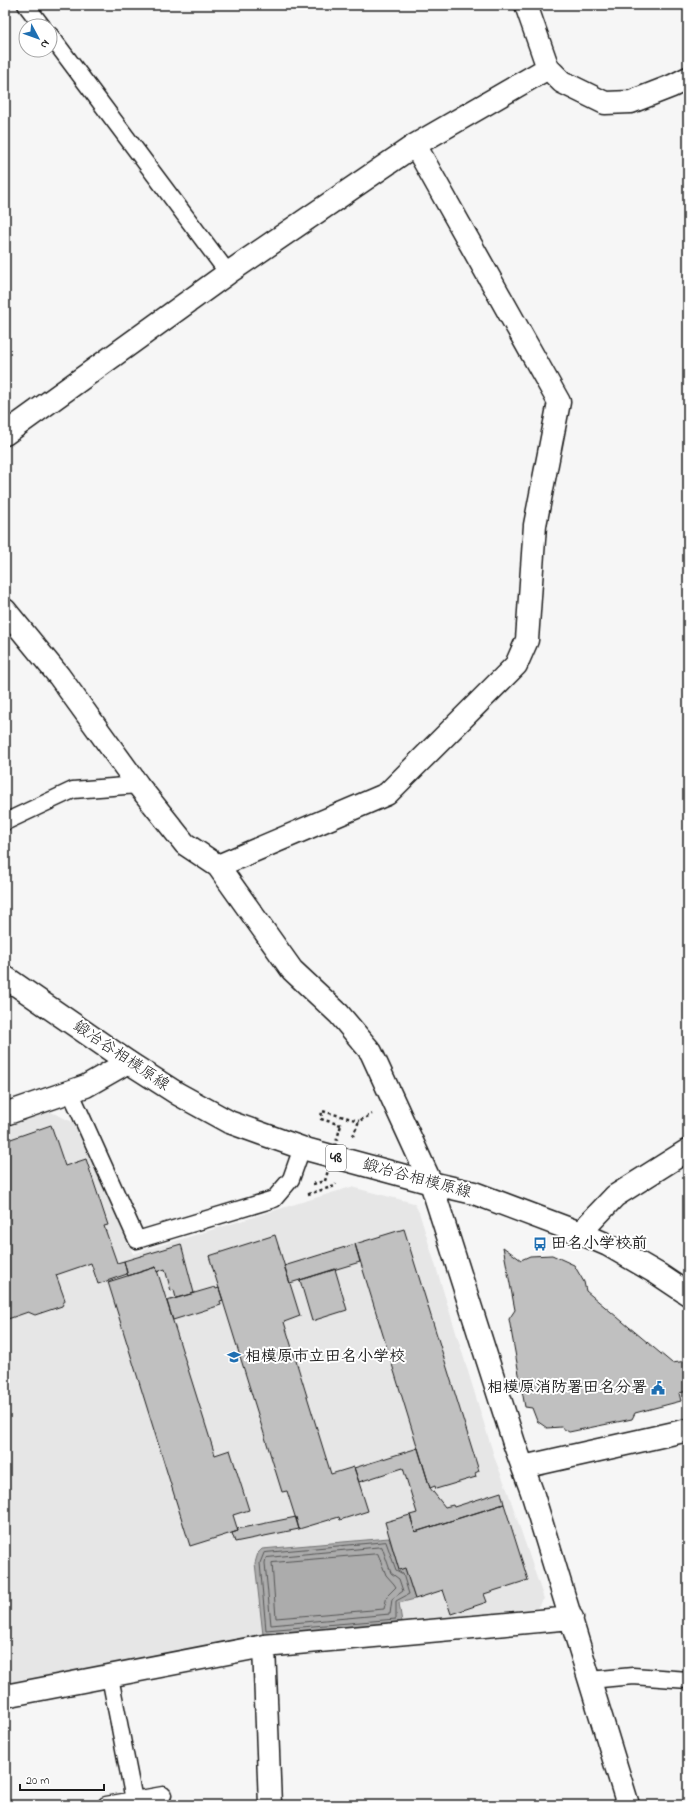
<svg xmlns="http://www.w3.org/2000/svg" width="693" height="1810" viewBox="0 0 693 1810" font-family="'Indie Flower','Klee One',sans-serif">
<rect width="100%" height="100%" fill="#f6f6f6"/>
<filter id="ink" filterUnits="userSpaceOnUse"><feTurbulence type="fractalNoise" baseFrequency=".025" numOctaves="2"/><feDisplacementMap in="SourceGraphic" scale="8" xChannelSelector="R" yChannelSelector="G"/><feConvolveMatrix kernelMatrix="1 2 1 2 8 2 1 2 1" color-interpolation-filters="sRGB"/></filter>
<g filter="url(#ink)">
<path fill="#e6e6e6" d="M49,1111L77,1124L133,1254L351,1187L414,1203L419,1212L495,1459L508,1492L544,1599L535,1610L263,1638L5,1685V1124Z"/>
<path fill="#acacac" stroke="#727272" d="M389,1538L399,1569L405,1568L415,1599L399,1603L402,1622L263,1635L255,1563L258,1553L262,1549Z"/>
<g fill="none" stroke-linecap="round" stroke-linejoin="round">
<path stroke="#565656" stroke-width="1" d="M386,1542L396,1570L403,1574L409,1594L396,1601V1619L266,1630L260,1563L264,1553Z
M382,1547L391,1573L399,1579L403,1591L392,1599L390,1614L271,1625L265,1563L266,1558Z
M378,1554L386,1575L394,1584L396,1587L387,1596L384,1609L276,1618L272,1563Z"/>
</g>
<path fill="#c0c0c0" stroke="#1c1c1c" d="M51,1125L65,1166L86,1159L108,1225L104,1226L117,1263L124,1261L127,1274L98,1284L91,1263L56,1275L65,1300L62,1306L35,1315L28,1312L5,1320V1141Z
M404,1229L479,1471L475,1473L476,1477L436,1489L435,1486L430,1488L355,1244Z
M275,1235L300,1316L284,1322L331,1474L354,1467L368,1511L340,1520L339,1517L299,1529L287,1491L282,1492L209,1256Z
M181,1244L194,1293L176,1298L174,1290L171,1291L165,1269L157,1272L156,1267L128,1276L124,1261Z
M355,1244L360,1262L290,1283L284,1266Z
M503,1247L521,1260L530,1256L552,1255L574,1265L584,1282L586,1291L672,1363L687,1361L688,1391L679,1393L681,1401L635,1413L632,1419L569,1432L561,1427L547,1428L537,1421L532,1408L525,1407L509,1319L515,1310Z
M156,1267L215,1455L230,1450L249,1510L233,1515L238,1531L190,1546L108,1282Z
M335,1269L347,1310L312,1321L300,1280Z
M215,1287L216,1289L219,1288L223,1300L220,1301L221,1305L173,1320L167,1301Z
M418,1448L430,1488L445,1507L453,1505L454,1507L501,1492L504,1504L415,1532L410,1515L417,1513L403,1468L359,1482L354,1468Z
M504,1504L528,1580L484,1594L487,1602L451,1614L443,1590L415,1599L405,1568L399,1570L385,1522L410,1515L415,1532Z
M296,1517L299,1529L235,1542L232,1533L238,1531L237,1529Z
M674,1802H688V1805H674Z"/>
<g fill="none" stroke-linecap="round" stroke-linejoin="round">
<g stroke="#1c1c1c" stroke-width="19">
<path id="service" d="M26,5L42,26
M50,35L228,273
M5,822L73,790L138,785
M70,1091L137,1240L274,1199L291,1179L302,1148
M110,1677L134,1800
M590,1680L633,1676L688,1680
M106,1805L163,1795"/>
</g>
<g stroke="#1c1c1c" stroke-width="25">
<path id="minor" d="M526,5L548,68L562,82L605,103L631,102L672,86L688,78
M5,434L228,273L415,145L548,68
M5,610L59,676L138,785L185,844L218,866L292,970L339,1014L371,1052L431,1183L514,1443L532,1492L628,1805
M218,866L387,794L516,665L527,640L535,525L559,402L415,145
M5,1114L86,1086L128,1062
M580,1233L615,1196L688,1150
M523,1467L688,1430
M264,1646L270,1805
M5,1696L264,1646L572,1618"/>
</g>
<g stroke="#1c1c1c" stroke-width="25">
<path id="primary" d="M5,977L128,1062L178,1094L229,1122L302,1148L431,1183L474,1193L580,1233L608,1245L658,1274L688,1294"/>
</g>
<path stroke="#1c1c1c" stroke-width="2.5" stroke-dasharray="3 3" stroke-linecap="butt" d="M341,1125L321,1119L322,1111L359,1121
M353,1136L359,1121L372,1114
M313,1184L324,1181
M308,1194L335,1186L336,1184"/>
<use href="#service" stroke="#fff" stroke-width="16"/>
<use href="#minor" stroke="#fff" stroke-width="22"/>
<use href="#primary" stroke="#fff" stroke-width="22"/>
<path stroke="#1c1c1c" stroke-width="2.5" stroke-dasharray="3 3" stroke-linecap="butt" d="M325,1181L341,1125"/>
</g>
</g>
<defs>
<g id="bus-bare" transform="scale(1.08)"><path d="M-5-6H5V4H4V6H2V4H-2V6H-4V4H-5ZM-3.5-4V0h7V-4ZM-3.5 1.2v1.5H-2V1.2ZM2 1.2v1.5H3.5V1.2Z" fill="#1f6fb2" stroke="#fff" stroke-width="2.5" paint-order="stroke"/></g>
<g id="school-bare" transform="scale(1.08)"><path d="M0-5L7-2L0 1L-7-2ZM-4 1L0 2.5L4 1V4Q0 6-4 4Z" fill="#1f6fb2" stroke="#fff" stroke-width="2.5" paint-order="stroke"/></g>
<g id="civic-bare" transform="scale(1.08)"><path d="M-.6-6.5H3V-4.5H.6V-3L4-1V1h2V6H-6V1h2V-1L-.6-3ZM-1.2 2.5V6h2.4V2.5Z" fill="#1f6fb2" stroke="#fff" stroke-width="2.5" paint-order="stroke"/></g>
</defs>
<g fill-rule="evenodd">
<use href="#bus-bare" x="540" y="1244"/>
<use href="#school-bare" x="234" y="1357"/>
<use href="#civic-bare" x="658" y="1388"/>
</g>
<g text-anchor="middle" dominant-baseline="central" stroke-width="4" stroke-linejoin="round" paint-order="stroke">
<rect fill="#fff" stroke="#606060" stroke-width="1" x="326" y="1145" width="20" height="26" rx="3"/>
<g font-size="15" font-weight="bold" fill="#1c1c1c">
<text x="336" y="1158">48</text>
</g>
<g font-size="16" fill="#1c1c1c" stroke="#fff">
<text transform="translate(121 1056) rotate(34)">鍛冶谷相模原線</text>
<text transform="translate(417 1179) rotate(15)">鍛冶谷相模原線</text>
</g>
<g font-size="16" font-weight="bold" fill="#1c1c1c" stroke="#fff" text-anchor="start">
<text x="551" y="1244">田名小学校前</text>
<text x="245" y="1357">相模原市立田名小学校</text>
<text x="647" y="1388" text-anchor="end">相模原消防署田名分署</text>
</g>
</g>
<rect width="693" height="1810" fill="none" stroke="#fff" stroke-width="20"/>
<rect x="10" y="10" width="673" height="1790" fill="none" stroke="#1c1c1c" stroke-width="1.5" filter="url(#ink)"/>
<g transform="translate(38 38) rotate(131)"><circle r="19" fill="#ffffff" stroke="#a4a4a4"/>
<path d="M0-3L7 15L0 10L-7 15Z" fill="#1f6fb2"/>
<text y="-6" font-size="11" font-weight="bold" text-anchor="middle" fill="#1c1c1c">N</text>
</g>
<path d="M20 1784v6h84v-6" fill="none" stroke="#1c1c1c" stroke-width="2"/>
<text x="26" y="1784" font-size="12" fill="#1c1c1c" stroke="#ffffff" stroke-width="3" paint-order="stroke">20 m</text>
</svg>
